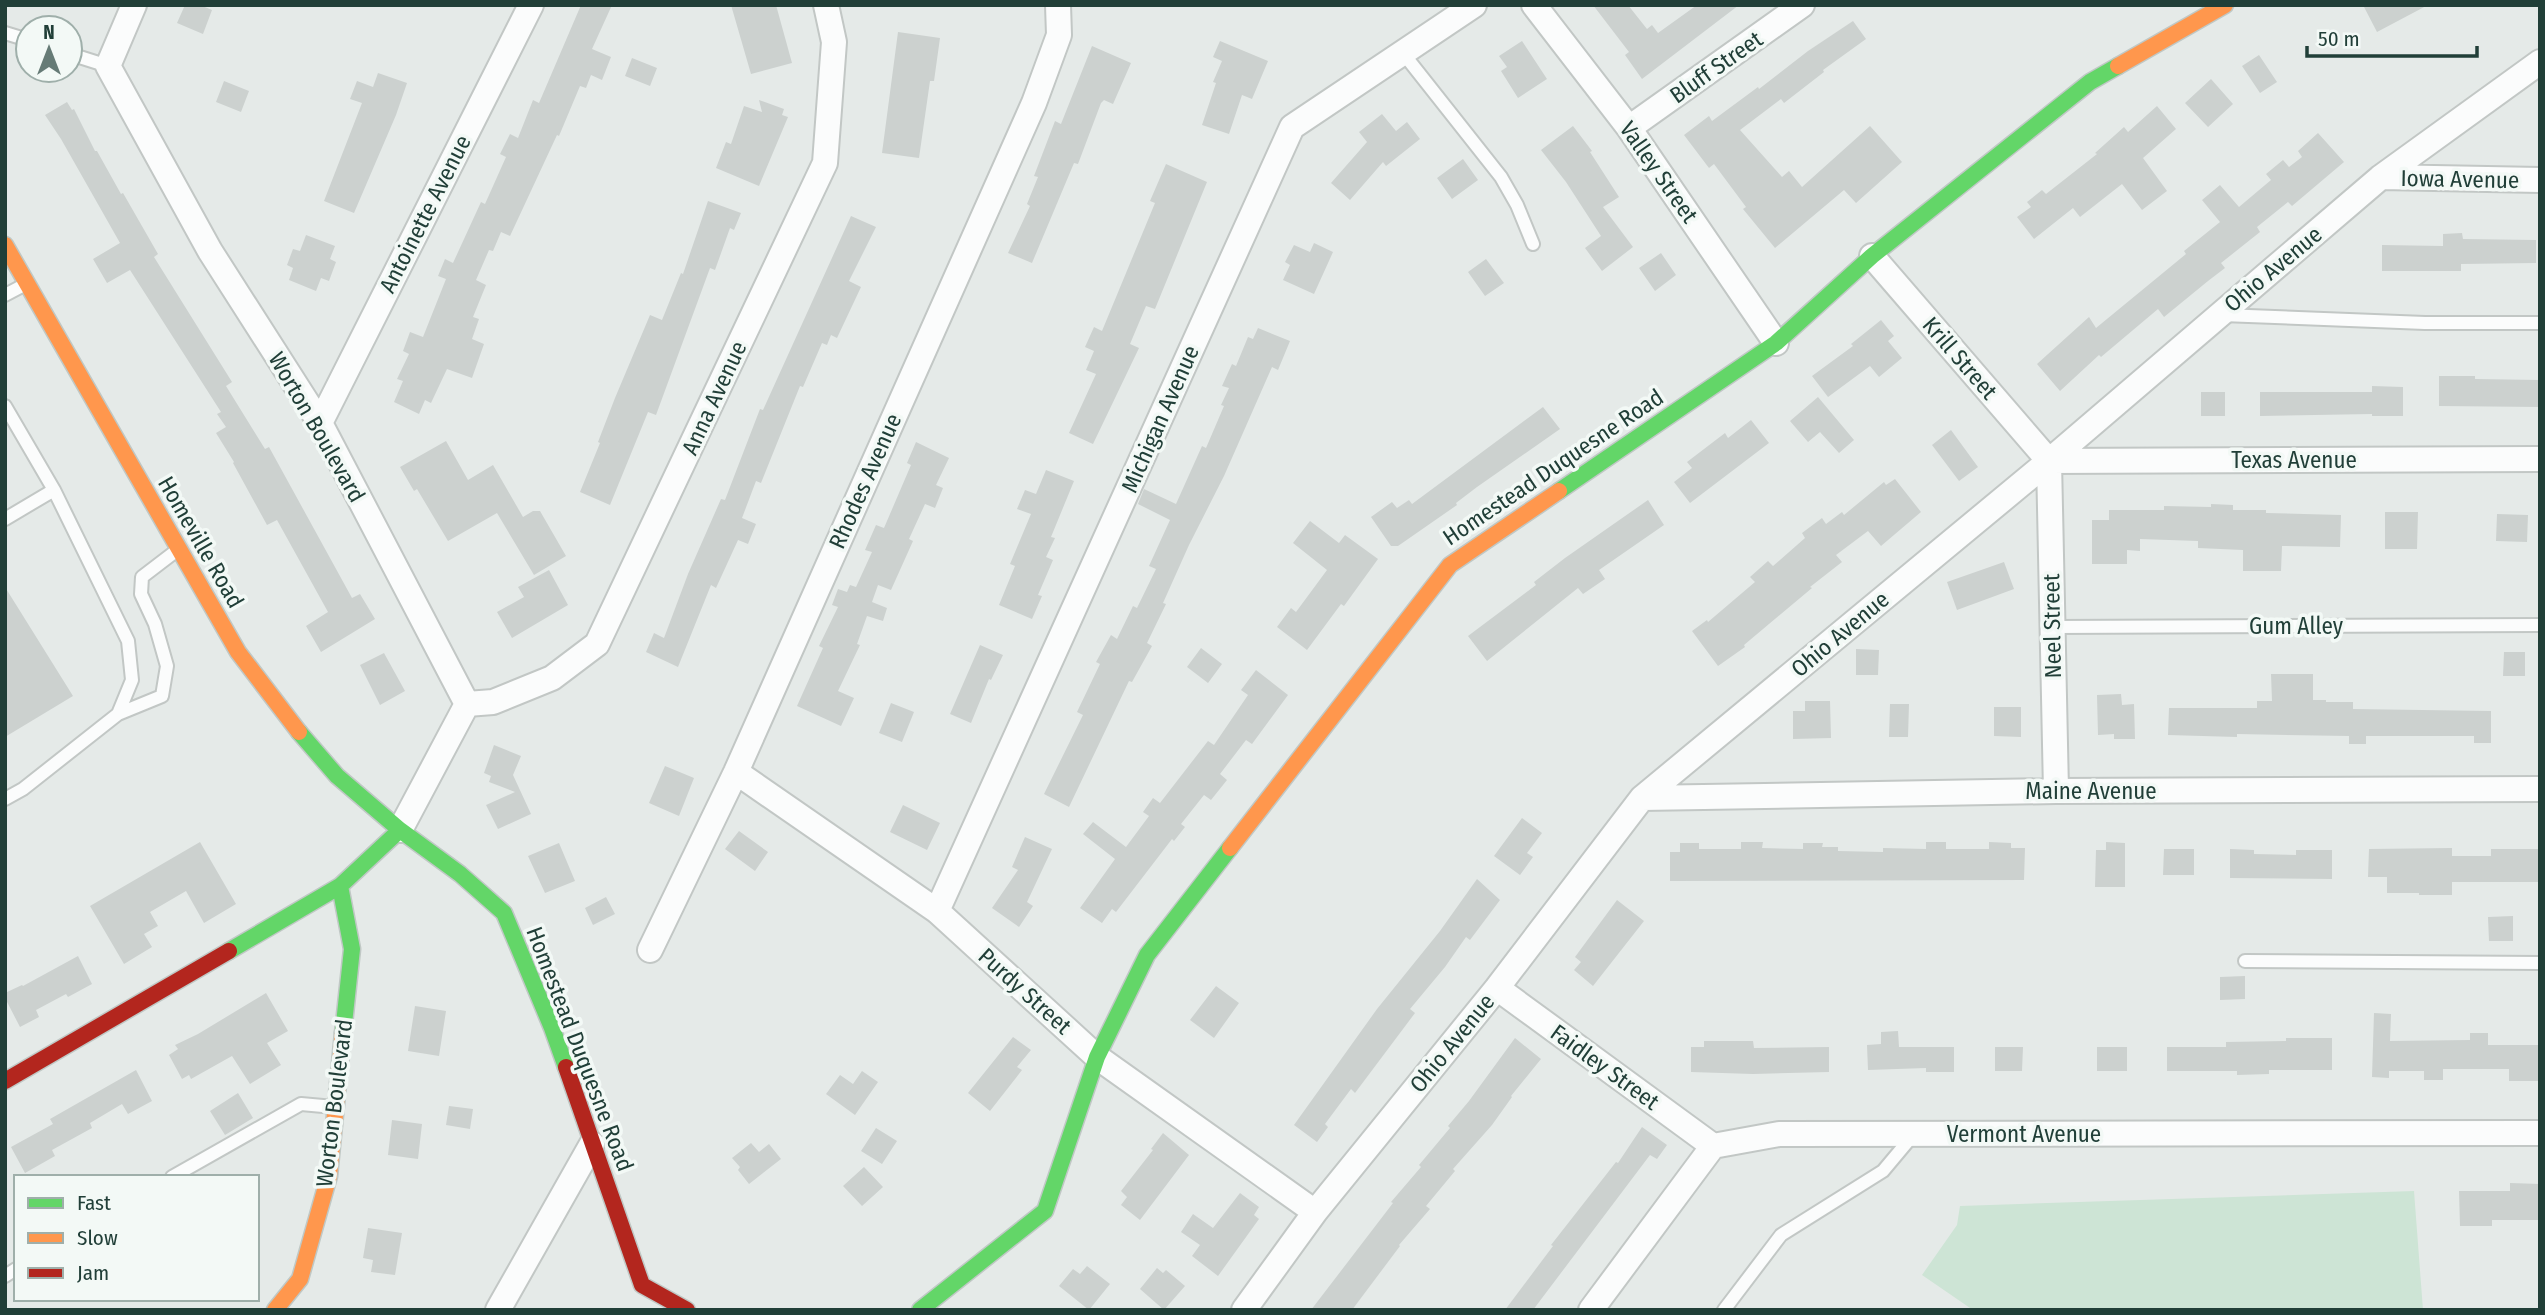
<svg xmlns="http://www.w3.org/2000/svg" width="2545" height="1315" viewBox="0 0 2545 1315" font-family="'Fira Sans Condensed',sans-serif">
<rect width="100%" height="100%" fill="#e5eae8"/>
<path fill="#cde4d5" d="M2414,1191L2423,1310H1973L1922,1275L1957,1225L1960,1206Z"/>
<path fill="#ccd1cf" d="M185,5H200L212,10L203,34L177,23Z
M581,5H612L592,49L611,57L602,80L591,75L586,88L580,86L559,136L557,135L510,236L501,232L493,251L489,250L476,280L486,285L473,317L479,319L472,339L484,344L472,378L447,369L431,403L425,400L419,414L394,402L403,381L397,379L409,354L403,351L410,332L423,337L446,279L438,276L445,259L453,263L481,202L485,204L506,157L500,154L510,134L518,138L533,100L539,103Z
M731,5H776L792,63L751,74Z
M1593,5H1628L1647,29L1652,25L1658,33L1697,5H1739L1642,79L1625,55L1629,52Z
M2363,5H2428L2377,32Z
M1853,21L1866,39L1823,70L1824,72L1784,103L1781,99L1740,130L1782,177L1789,171L1802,187L1870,126L1902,162L1856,203L1844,190L1775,248L1743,209L1746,207L1714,164L1709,168L1684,135L1709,116L1712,121L1758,87L1759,89L1808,51Z
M898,32L940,38L934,81H930L919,158L882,153Z
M1220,41L1268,61L1252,99L1242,95L1229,134L1202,125L1216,83L1213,82L1222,61L1213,57Z
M1522,41L1547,79L1518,98L1501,71L1507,67L1499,56Z
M1092,46L1131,63L1113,104L1104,100L1101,103L1078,164L1074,163L1032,263L1008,253L1030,206L1027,204L1038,177L1034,176L1055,121L1061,124Z
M2259,55L2277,82L2260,93L2242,66Z
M632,58L657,68L650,86L625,76Z
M378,73L407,83L396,115L354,213L324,201L362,103L350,99L357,81L373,87Z
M2211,79L2233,104L2208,127L2185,103Z
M224,81L249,91L241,112L216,102Z
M759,100L784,109L782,115L788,117L759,186L716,168L726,142L731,144L744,106L762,112Z
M67,102L72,110L74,109L95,151H97L121,194L123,193L158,254L154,257L232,382L226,386L265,449L269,447L352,598L360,594L375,619L321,652L306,626L328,612L277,520L267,525L233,463L234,462L216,433L226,427L217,414L221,412L130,270L107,283L93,259L120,243L61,139L45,115Z
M2157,106L2176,129L2143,158L2167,191L2142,210L2122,184L2080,217L2073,208L2034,239L2017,217L2031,207L2027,202L2042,190L2046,194L2097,154L2095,153L2124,127L2128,132Z
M1382,114L1396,131L1407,122L1420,139L1386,166L1383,162L1350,200L1331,183L1367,142L1359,132Z
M1573,126L1592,151L1590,152L1619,197L1603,207L1633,247L1602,271L1585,248L1601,236L1566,182L1541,150Z
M2318,133L2344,162L2292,206L2288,202L2257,227L2260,232L2221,263L2225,268L2208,281L2164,317L2158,309L2101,357L2099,355L2060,391L2037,364L2089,317L2096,328L2186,254L2184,251L2220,222L2202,200L2220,185L2239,207L2271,180L2266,174L2283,160L2289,167L2302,157L2298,151Z
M1463,159L1478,180L1452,199L1437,178Z
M1166,164L1207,182L1155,309L1146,306L1130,344L1139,348L1093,444L1069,433L1096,374L1086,370L1094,351L1085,347L1094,327L1102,331L1155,203L1150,201Z
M708,201L741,213L734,230L730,228L715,270L710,268L656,415L648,412L610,505L580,492L600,443L598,442L615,398L650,315L662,320L681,273L683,274Z
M851,216L876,227L849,281L861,287L837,338L831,335L827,345L822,343L803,387L800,386L761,483L756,481L742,518L756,524L748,544L738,540L716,588L711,585L678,667L646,652L654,633L664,638L688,574L721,499L725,500L760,409L763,410Z
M2462,233L2463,239L2536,240V263L2461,264V271H2382V245L2443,246V234Z
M306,235L335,246L330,259L336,262L329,281L321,278L316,291L289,280L293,268L287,265L293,249L300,251Z
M1314,243L1333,252L1314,294L1283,280L1290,265L1285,262L1294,245L1310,252Z
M1661,253L1676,275L1655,291L1639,268Z
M1486,259L1504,283L1485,296L1468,272Z
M1881,320L1894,336L1888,341L1902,358L1879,377L1870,366L1828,397L1812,376L1853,346L1851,344Z
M1258,328L1290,341L1278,370L1272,367L1224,476L1189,545L1163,603L1166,604L1147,643L1152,646L1132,682L1129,681L1069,807L1044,794L1083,715L1077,712L1100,664L1096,662L1111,635L1117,639L1133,606L1137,608L1156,569L1149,566L1170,520L1138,504L1144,489L1176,504L1202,446L1206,448L1224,406L1221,405L1229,388L1222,386L1232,364L1236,366L1248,337L1253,339Z
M2439,376H2475V379L2540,380V407L2439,406Z
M2372,386L2403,387V416H2372V414L2260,416V392H2372Z
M2201,392H2225V416H2201Z
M1818,397L1854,440L1839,453L1820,432L1808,442L1790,421Z
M1543,407L1560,429L1477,487L1456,503L1457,505L1398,546H1391L1371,517L1392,502L1397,508L1409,500L1412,504Z
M1751,420L1769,443L1690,503L1674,482L1692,468L1687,462L1725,433L1728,438Z
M1951,430L1978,467L1959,481L1932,445Z
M446,441L468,480L493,465L523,517L533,511H540L566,556L534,575L497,513L448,541L417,489L414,491L400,467Z
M916,442L949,458L936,485L943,488L935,508L925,504L909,539L913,541L891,590L878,585L872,602L887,608L883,621L867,616L857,644L860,645L838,691L854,698L841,726L797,706L823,648L819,646L838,607L832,605L838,589L847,592L850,585L856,587L872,552L865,550L876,525L884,528L911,465L907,463Z
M1046,470L1074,481L1051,537L1055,538L1046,557L1053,560L1038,595L1042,596L1032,619L999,605L1015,566L1010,564L1031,514L1017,509L1025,490L1036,494Z
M1895,479L1921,512L1881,546L1868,531L1836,555L1842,562L1810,587L1812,588L1744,645L1745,647L1718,666L1692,631L1707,620L1708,622L1755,582L1750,577L1768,561L1773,566L1805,538L1802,533L1822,518L1826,524L1842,512L1844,515L1884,482L1886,485Z
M1648,500L1664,525L1599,570L1605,579L1583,594L1578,588L1487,661L1468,636L1536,585L1534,582L1565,558Z
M2211,504L2233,505V510H2266V513L2341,515L2340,547L2282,546L2281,571H2243V550L2198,548V541L2140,539V551L2127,550V564H2092V520H2109V510H2164V506L2211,507Z
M2385,512H2418L2417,549H2385Z
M2497,514L2528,515L2527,542L2496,541Z
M1310,521L1339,543L1345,535L1378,559L1344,606L1341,604L1307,650L1277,627L1291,608L1296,612L1327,570L1293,543Z
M2004,562L2014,589L1957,610L1947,582Z
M549,570L568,605L512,638L497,612L524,597L518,587Z
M5,587L73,696L5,737Z
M980,645L1003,655L991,680L989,679L971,723L950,714Z
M1201,648L1222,664L1208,683L1187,667Z
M1856,649L1879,650L1878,675H1856Z
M2504,652H2525V676H2503Z
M384,653L405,691L380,705L360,665Z
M1256,670L1288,695L1252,744L1246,740L1220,774L1227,780L1211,800L1204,795L1181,824L1185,827L1174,841L1172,839L1116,912L1112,909L1102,923L1080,908L1115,859L1083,834L1093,822L1126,847L1149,816L1143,812L1153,798L1160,803L1208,741L1214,745L1248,695L1241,690Z
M2271,674H2313V700H2326V702H2353V709L2491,711V743H2474V736H2366V744H2349V736L2237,734V737L2168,735L2169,708H2257V701H2272Z
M2121,694L2122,705L2134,704L2135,739H2114V734L2098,735L2097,695Z
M1805,701H1830L1831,738L1793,739V711H1805Z
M891,703L914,712L902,742L879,733Z
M1890,704H1909L1908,737H1889Z
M1994,707H2021V737L1994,736Z
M494,745L521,756L513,775L531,814L498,829L486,805L515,792L489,782L491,776L484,773Z
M665,766L694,778L679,816L649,803Z
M903,805L940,823L927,850L890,832Z
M1522,818L1542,833L1527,853L1533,857L1520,875L1494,856Z
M739,831L768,852L755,871L725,849Z
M1025,837L1052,849L1027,902L1033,906L1019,927L992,908L1018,870L1012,867Z
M200,842L236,904L204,923L186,891L150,912L158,926L144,934L152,947L124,964L90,906Z
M1741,842H1763L1762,848L1803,849V843H1823L1822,847H1838V851L1883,852V848L1926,849V842H1946V849H1989V842L2011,843V848H2025L2024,880L1670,881V852H1680V843H1699V849H1741Z
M2106,842L2125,843V887H2095L2096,850H2106Z
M559,843L575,881L545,893L528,856Z
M2452,848V856H2491V849H2540V882H2452V895H2419V893H2387V877H2368L2369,849Z
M2164,849H2194V875H2163Z
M2230,849L2254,850V854L2296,855V850H2332V879L2230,878Z
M1477,879L1500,900L1470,940L1466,937L1445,967L1410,1009L1415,1013L1355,1093L1351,1089L1325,1124L1328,1127L1317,1142L1294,1125L1377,1009L1440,931Z
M606,897L615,914L593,925L585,908Z
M1617,900L1644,921L1593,986L1574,970L1581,962L1575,957Z
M2513,916V941H2489L2488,917Z
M78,956L92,984L68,997L66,994L36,1010L39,1017L20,1027L5,998V993L22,985L23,986Z
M2245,976V999L2220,1000V977Z
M1216,986L1239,1003L1214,1038L1190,1020Z
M266,993L288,1031L267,1043L281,1065L250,1084L232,1056L191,1079L189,1075L182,1079L169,1055L178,1049L175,1045L198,1034Z
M415,1006L446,1011L439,1056L408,1051Z
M2374,1013L2391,1014L2390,1041L2470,1040V1033H2488V1045H2538L2539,1081H2509V1069H2443V1080H2424V1071H2389V1078L2372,1077Z
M1898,1031L1899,1047H1954V1072H1926V1068L1868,1070L1867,1045L1881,1044V1032Z
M1013,1037L1031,1050L1017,1067L1022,1070L990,1111L968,1093Z
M1515,1038L1541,1059L1511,1096L1512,1097L1492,1125L1453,1169L1455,1171L1426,1206L1430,1209L1399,1245L1400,1246L1352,1310H1311L1393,1203L1391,1202L1421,1167L1419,1165L1450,1128L1448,1126L1469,1101Z
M2286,1038H2332V1070H2269V1074L2237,1075V1071H2167V1047H2226V1042L2286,1041Z
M1704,1041H1753L1754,1048L1829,1047V1072L1753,1074L1691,1072V1047H1704Z
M1995,1047H2023L2022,1071H1995Z
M2097,1047H2127V1071H2097Z
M136,1070L152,1101L128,1114L122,1104L90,1123L92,1128L52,1150L55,1156L25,1173L11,1147L53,1124L50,1119Z
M862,1071L878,1082L855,1115L826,1094L840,1075L853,1084Z
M238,1093L253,1118L225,1135L210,1111Z
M449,1106L473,1109L470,1129L446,1125Z
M392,1120L422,1124L418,1159L388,1155Z
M1642,1127L1667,1145L1657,1159L1650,1155L1533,1310H1505L1553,1246L1551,1245L1616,1162L1618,1163Z
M876,1128L897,1141L882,1164L861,1151Z
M1163,1133L1189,1155L1140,1220L1121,1205L1127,1197L1121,1191L1153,1150L1151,1149Z
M751,1143L759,1152L769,1144L781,1159L749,1184L738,1170L740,1167L732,1158Z
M864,1167L883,1187L862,1206L843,1186Z
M2510,1183L2540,1184V1220H2492V1226H2460L2459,1191H2510Z
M1240,1193L1259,1207L1254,1215L1259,1219L1218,1276L1192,1256L1200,1245L1181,1232L1193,1214L1213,1228Z
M368,1228L402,1233L395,1275L371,1272L373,1260L363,1258Z
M1087,1266L1110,1284L1089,1310L1059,1286L1073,1269L1080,1274Z
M1157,1268L1163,1273L1166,1270L1185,1286L1164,1310L1140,1289Z"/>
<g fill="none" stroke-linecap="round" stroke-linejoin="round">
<g stroke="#c2c7c5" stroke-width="16">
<path id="lane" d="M5,33L28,40
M1403,53L1501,177L1517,205L1533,244
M70,54L108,66
M5,295L24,285
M2222,315L2425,323H2540
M5,406L54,490L128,641L132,680L118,714L23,789L5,799
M5,519L54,490
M2053,627L2540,625
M118,714L162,696L167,666L155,624L141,594L142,577L176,551
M2245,961L2540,963
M172,1177L301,1104L334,1107
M5,1276L16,1269
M1724,1310L1781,1235L1883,1171L1914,1134"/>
</g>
<g stroke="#c2c7c5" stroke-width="28">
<path id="street" d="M134,5L108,66L210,251L320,423L467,704L400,830
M1534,5L1629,128L1776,343
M1629,128L1802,5
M2381,177L2540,180
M1872,256L2049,461
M320,423L531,5
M2049,461L2540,459
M2049,461L2056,791
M467,704L493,702L552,678L597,644L825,163L834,42L826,5
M736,772L937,911L1097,1057L1315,1212
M1642,798L2056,791L2540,789
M937,911L1292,127L1474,5
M650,950L736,772L1034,103L1059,35L1058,5
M1497,988L1713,1146
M498,1310L592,1144
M1244,1310L1315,1212L1497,988L1642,798L2049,461L2381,177L2540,62
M1591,1310L1713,1146L1779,1134L2540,1133"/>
</g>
<g stroke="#c0c8c5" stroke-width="19">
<path id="fast" d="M1559,491L1776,343L1872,256L2090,82L2118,66
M299,732L337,776L400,830L460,874L504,913L552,1028L566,1067
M340,886L352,949L343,1033
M229,951L340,886L400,830
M920,1310L1045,1211L1097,1057L1147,955L1230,848"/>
</g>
<g stroke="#c0c8c5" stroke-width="19">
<path id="slow" d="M2118,66L2225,5
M5,245L238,652L299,732
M1230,848L1450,565L1559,491
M275,1310L300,1279L329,1176L343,1033"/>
</g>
<g stroke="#c0c8c5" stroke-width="19">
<path id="jam" d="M566,1067L642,1285L687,1310
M5,1081L229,951"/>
</g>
<use href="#lane" stroke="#fbfcfc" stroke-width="12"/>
<use href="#street" stroke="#fbfcfc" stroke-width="24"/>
<use href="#fast" stroke="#63d668" stroke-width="16"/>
<use href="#slow" stroke="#ff974d" stroke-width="16"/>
<use href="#jam" stroke="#b3261e" stroke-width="16"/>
</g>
<g text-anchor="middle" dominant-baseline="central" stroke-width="7" stroke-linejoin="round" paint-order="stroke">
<g font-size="23" fill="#213f38" stroke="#f3f9f6">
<text transform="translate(1716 67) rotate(-35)">Bluff Street</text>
<text transform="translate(1659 172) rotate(55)">Valley Street</text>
<text transform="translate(2460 179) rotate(1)">Iowa Avenue</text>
<text transform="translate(425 214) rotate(-63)">Antoinette Avenue</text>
<text transform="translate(2273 269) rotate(-40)">Ohio Avenue</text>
<text transform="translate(1960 358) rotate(49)">Krill Street</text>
<text transform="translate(714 398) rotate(-65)">Anna Avenue</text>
<text transform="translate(1160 419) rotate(-66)">Michigan Avenue</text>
<text transform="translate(317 427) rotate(60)">Worton Boulevard</text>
<text x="2294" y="460">Texas Avenue</text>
<text transform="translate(1553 467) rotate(-34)">Homestead Duquesne Road</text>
<text transform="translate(865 481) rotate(-66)">Rhodes Avenue</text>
<text transform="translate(201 542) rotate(60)">Homeville Road</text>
<text transform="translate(2052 626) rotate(-91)">Neel Street</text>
<text x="2296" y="626">Gum Alley</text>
<text transform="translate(1840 634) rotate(-40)">Ohio Avenue</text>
<text x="2091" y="791">Maine Avenue</text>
<text transform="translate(1025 991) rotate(42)">Purdy Street</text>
<text transform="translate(1452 1043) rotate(-51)">Ohio Avenue</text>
<text transform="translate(580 1049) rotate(69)">Homestead Duquesne Road</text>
<text transform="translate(1605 1067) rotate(36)">Faidley Street</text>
<text transform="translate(334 1103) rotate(-83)">Worton Boulevard</text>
<text x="2024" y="1134">Vermont Avenue</text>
</g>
</g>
<rect width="2545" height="1315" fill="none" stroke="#213f38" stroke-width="14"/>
<rect x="14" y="1175" width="245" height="126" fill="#f3f9f6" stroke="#9fafaa" stroke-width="2"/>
<rect x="28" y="1198" width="35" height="10" fill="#63d668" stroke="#9fafaa" stroke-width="2"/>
<text x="77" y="1210" font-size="21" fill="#213f38">Fast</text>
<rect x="28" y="1233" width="35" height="10" fill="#ff974d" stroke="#9fafaa" stroke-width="2"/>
<text x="77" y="1245" font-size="21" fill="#213f38">Slow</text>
<rect x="28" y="1268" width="35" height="10" fill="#b3261e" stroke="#9fafaa" stroke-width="2"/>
<text x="77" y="1280" font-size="21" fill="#213f38">Jam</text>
<g transform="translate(49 49)"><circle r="33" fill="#f3f9f6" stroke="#9fafaa" stroke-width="2"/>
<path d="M0-5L12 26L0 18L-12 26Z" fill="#667b76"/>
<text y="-10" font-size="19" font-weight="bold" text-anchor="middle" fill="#213f38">N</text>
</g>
<path d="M2307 46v10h170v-10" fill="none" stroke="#213f38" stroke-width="3.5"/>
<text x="2318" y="46" font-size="21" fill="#213f38" stroke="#f3f9f6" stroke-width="5" paint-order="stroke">50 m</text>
</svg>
